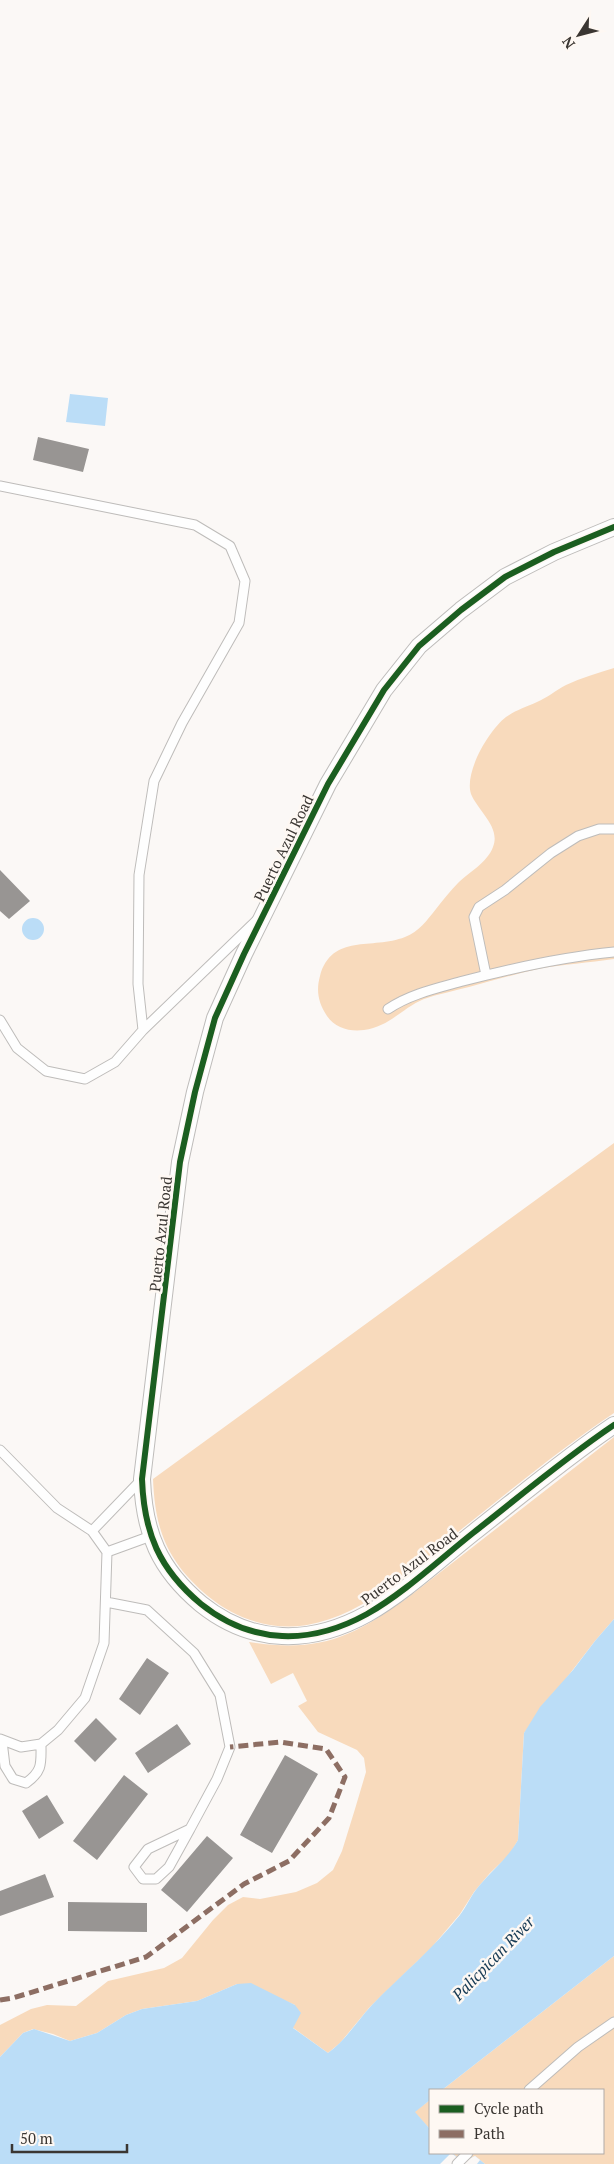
<svg xmlns="http://www.w3.org/2000/svg" width="614" height="2164" viewBox="0 0 614 2164" font-family="'PT Serif',serif">
<rect width="100%" height="100%" fill="#fbf8f6"/>
<path fill="#f8dabc" d="M614,668V959C589,963 563,964 538,969C515,974 492,981 469,987C454,991 438,994 424,999C402,1008 389,1027 364,1030C350,1032 335,1028 327,1016C318,1003 316,990 320,976C332,933 372,950 405,937C419,932 427,920 436,909C443,900 450,891 458,883C469,872 487,863 493,847C501,827 478,811 471,794C464,772 489,730 506,717C516,710 526,707 537,702C547,698 556,690 566,685C581,678 598,673 614,668Z
M614,1143V1413C562,1448 513,1488 463,1528C417,1565 368,1614 307,1625C272,1631 236,1619 209,1597C168,1563 155,1531 153,1479Z
M614,1437V1619L595,1641L524,1733L518,1840L510,1854L490,1873L474,1892L460,1914L432,1947L369,2008L340,2043L328,2053L292,2027L295,2005L271,1995L237,1984L197,2001L142,2009L126,2015L97,2033L70,2041L53,2034L33,2029L23,2033L0,2057V2025L31,2009L47,2005L76,2006L108,1981L164,1968L182,1958L213,1920L228,1905L243,1897L260,1899L296,1892L317,1883L333,1870L342,1851L355,1809L366,1772L364,1758L357,1750L318,1732L298,1706L307,1701L293,1673L271,1684L249,1642C318,1653 351,1638 406,1599Z
M614,1956V2164H485L475,2156L463,2162L452,2153H603V2090H442Z
M430,2100V2129L414,2112Z"/>
<path fill="#bbddf7" d="M70,394L108,398L105,426L66,422Z
M22 929a11 11 0 1 1 22 0a11 11 0 1 1-22 0Z
M614,1619V1956L442,2090H430V2100L415,2112L430,2129V2153H452L463,2162L475,2156L485,2164H0V2057L23,2033L34,2029L70,2041L97,2033L126,2015L142,2009L197,2001L237,1984L251,1983L295,2005L301,2013L293,2028L328,2053C346,2040 357,2021 372,2005C401,1975 434,1948 460,1915C467,1906 471,1895 479,1886C492,1870 508,1858 518,1840L524,1733L540,1707L573,1670L595,1641Z"/>
<path fill="#fbf8f6" d="M451,2153L463,2162L475,2156L480,2160L477,2164H440Z"/>
<path fill="#989593" d="M38,437L89,449L83,472L33,460Z
M0,870L30,901L9,919L0,911Z
M147,1658L169,1673L140,1715L119,1699Z
M96,1718L117,1739L95,1762L74,1741Z
M177,1724L191,1744L148,1773L135,1753Z
M285,1755L318,1774L272,1853L240,1835Z
M124,1775L148,1794L97,1860L73,1841Z
M47,1795L64,1823L39,1839L22,1811Z
M207,1836L233,1858L187,1912L161,1890Z
M45,1874L54,1897L0,1916V1891Z
M68,1902L147,1903V1932L68,1931Z"/>
<g fill="none" stroke-linecap="round" stroke-linejoin="round">
<g stroke="#bebcba" stroke-width="11">
<path id="lane" d="M0,486L195,525L230,546L245,581L239,623L182,723L154,781L139,875L138,984L143,1030L115,1062L85,1079L46,1071L17,1048L0,1020
M486,975L474,917L479,907L505,890L551,853L578,836L599,829H614
M388,1009C410,994 438,988 463,981C513,968 563,957 614,952
M143,1030L256,921
M0,1450L57,1508L92,1531L107,1552L104,1643L85,1698L58,1730L41,1744L21,1747L0,1739
M92,1531L142,1479
M107,1552L151,1536
M106,1602L147,1610L194,1653L220,1695L230,1747L217,1779L190,1829L148,1849L134,1867L143,1879H156L169,1867L190,1829
M2,1741L5,1766L13,1779L26,1783C43,1771 41,1763 41,1744
M529,2090L578,2047L614,2022
M457,2164L468,2153"/>
</g>
<g stroke="#bebcba" stroke-width="18">
<path id="street" d="M614,527L554,552L505,577L461,610L419,646L384,690L328,784L244,954L215,1018L195,1092L180,1162L142,1479C144,1533 159,1569 201,1604C252,1645 311,1645 367,1614C404,1593 439,1560 473,1533C519,1497 565,1458 614,1425"/>
</g>
<use href="#lane" stroke="#fefefe" stroke-width="9"/>
<use href="#street" stroke="#fefefe" stroke-width="16"/>
<path stroke="#8d6e63" stroke-width="5" stroke-dasharray="10 5" stroke-linecap="butt" d="M0,2000L13,1998L146,1957L244,1884L289,1861L329,1818L345,1777L326,1749L280,1742L230,1747"/>
<g stroke="#fef8f3" stroke-width="9">
<path id="cycleway" d="M614,527L554,552L505,577L461,610L419,646L384,690L328,784L244,954L215,1018L195,1092L180,1162L142,1479C144,1533 159,1569 201,1604C252,1645 311,1645 367,1614C404,1593 439,1560 473,1533C519,1497 565,1458 614,1425"/>
</g>
<use href="#cycleway" stroke="#1b5e20" stroke-width="6"/>
</g>
<g text-anchor="middle" dominant-baseline="central" stroke-width="5" stroke-linejoin="round" paint-order="stroke">
<g font-size="15" fill="#3a3632" stroke="#fef8f3">
<text transform="translate(283 848) rotate(-64)">Puerto Azul Road</text>
<text transform="translate(160 1234) rotate(-84)">Puerto Azul Road</text>
<text transform="translate(409 1566) rotate(-37)">Puerto Azul Road</text>
</g>
<g font-size="16" font-style="italic" fill="#163a54" stroke="#fef8f3">
<text transform="translate(493 1958) rotate(-46)">Palicpican River</text>
</g>
</g>
<rect x="429" y="2089" width="175" height="65" fill="#fef8f3" stroke="#b0aaa6"/>
<rect x="439" y="2105" width="25" height="8" fill="#1b5e20" stroke="#b0aaa6"/>
<text x="474" y="2114" font-size="15" fill="#3a3632">Cycle path</text>
<rect x="439" y="2130" width="25" height="8" fill="#8d6e63" stroke="#b0aaa6"/>
<text x="474" y="2139" font-size="15" fill="#3a3632">Path</text>
<g transform="translate(579 35) rotate(234)" stroke="#fef8f3" stroke-width="4" paint-order="stroke">
<path d="M0-4L9 19L0 12L-9 19Z" fill="#3a3632"/>
<text y="-8" font-size="14" font-weight="bold" text-anchor="middle" fill="#3a3632">N</text>
</g>
<path d="M12 2144v8h115v-8" fill="none" stroke="#3a3632" stroke-width="2.5"/>
<text x="20" y="2144" font-size="15" fill="#3a3632" stroke="#fef8f3" stroke-width="4" paint-order="stroke">50 m</text>
</svg>
